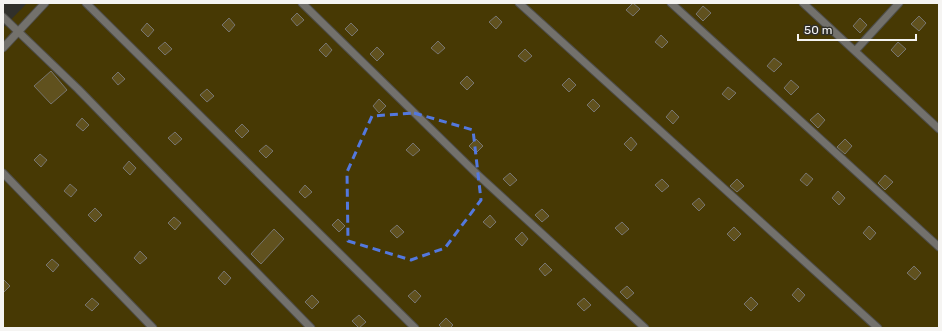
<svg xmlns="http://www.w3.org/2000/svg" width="942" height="331" viewBox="0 0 942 331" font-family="Rubik,sans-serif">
<rect width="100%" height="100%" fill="#31302b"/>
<path fill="#473904" d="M27,3H939V328H3V28Z"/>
<path fill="#60511e" stroke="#777570" d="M633,3L640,9L633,16L626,10Z
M703,6L711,13L703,21L696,14Z
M297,13L304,20L297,26L291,19Z
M496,16L502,22L496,29L489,22Z
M919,16L926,23L919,31L911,24Z
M229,18L235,25L229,32L222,25Z
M860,18L867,25L860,33L853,26Z
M147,23L154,30L148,37L141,30Z
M351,23L358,30L352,36L345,29Z
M661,35L668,42L662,48L655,42Z
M438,41L445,48L438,54L431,48Z
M165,42L172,49L165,55L158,48Z
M898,42L906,49L898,57L891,50Z
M326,43L332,50L326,57L319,50Z
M377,47L384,54L377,61L370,54Z
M525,49L532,56L525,62L518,56Z
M774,58L782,64L774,72L767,66Z
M51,71L67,90L51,104L34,86Z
M118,72L125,79L118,85L112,78Z
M467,76L474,83L467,90L460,83Z
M569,78L576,85L569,92L562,85Z
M791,80L799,87L791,95L784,88Z
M728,87L736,93L729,100L722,94Z
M207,89L214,96L207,102L200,95Z
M379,99L386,106L379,113L373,106Z
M593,99L600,106L594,112L587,105Z
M672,110L679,117L673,124L666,117Z
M818,113L825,120L818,128L810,120Z
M82,118L89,125L83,131L76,125Z
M242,124L249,131L242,138L235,131Z
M175,132L182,139L175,145L168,138Z
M631,137L637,144L631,151L624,144Z
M476,139L483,146L476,153L469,146Z
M845,139L852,146L845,154L837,147Z
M413,143L420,150L413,156L406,150Z
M266,145L273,151L266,158L259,151Z
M40,154L47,160L41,167L34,160Z
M129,161L136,168L130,175L123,168Z
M510,173L517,180L510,186L503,179Z
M806,173L813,179L807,186L800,180Z
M885,175L893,182L885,190L878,183Z
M662,179L669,186L662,192L655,185Z
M737,179L744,186L737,192L730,186Z
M70,184L77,190L71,197L64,191Z
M305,185L312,192L305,198L299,192Z
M838,191L845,198L839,205L832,198Z
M699,198L705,205L699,211L692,204Z
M95,208L102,215L95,222L88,215Z
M542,209L549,216L542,222L535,215Z
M490,215L496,222L490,228L483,222Z
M174,217L181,223L175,230L168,223Z
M338,219L345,226L339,232L332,225Z
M622,222L629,229L622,235L615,228Z
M397,225L404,232L397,238L390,231Z
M869,226L876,233L870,240L863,233Z
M734,227L741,234L734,241L727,234Z
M274,229L284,239L261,264L251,254Z
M522,232L528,239L522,246L515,239Z
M140,251L147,258L140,264L134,258Z
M52,259L59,265L53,272L46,265Z
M545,263L552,270L545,276L539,269Z
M914,266L921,273L915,280L907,273Z
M224,271L231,278L225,285L218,278Z
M3,279L10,286L3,293Z
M627,286L634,293L627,299L620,292Z
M798,288L805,295L799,302L792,295Z
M415,290L421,296L415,303L408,296Z
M312,295L319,302L312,309L305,302Z
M751,297L758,304L751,311L744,304Z
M92,298L99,304L92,311L85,305Z
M584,298L591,305L584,311L577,304Z
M359,315L366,322L359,328L352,321Z
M446,318L453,325L450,328H442L439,325Z"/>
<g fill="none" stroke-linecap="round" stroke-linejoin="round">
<g stroke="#4e4d49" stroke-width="9">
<path id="lane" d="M86,3L415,328
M302,3L478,175L645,328
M519,3L878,328
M671,3L939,247
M803,3L939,129
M3,17L78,89L311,328
M3,48L45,3
M855,51L899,3
M3,173L153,328"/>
</g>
<use href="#lane" stroke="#73716c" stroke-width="7"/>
</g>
<path fill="none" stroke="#5378de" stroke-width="3" stroke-dasharray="8 5" stroke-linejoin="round" d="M414,113L473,130L481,200L445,248L411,260L348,241L347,172L372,116Z"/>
<rect width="942" height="331" fill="none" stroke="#f5f4f2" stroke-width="8"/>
<path d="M798 34v6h118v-6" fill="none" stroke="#f5f4f2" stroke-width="2"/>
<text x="804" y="34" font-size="12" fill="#f5f4f2" stroke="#31302b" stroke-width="3" paint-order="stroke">50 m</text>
</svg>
